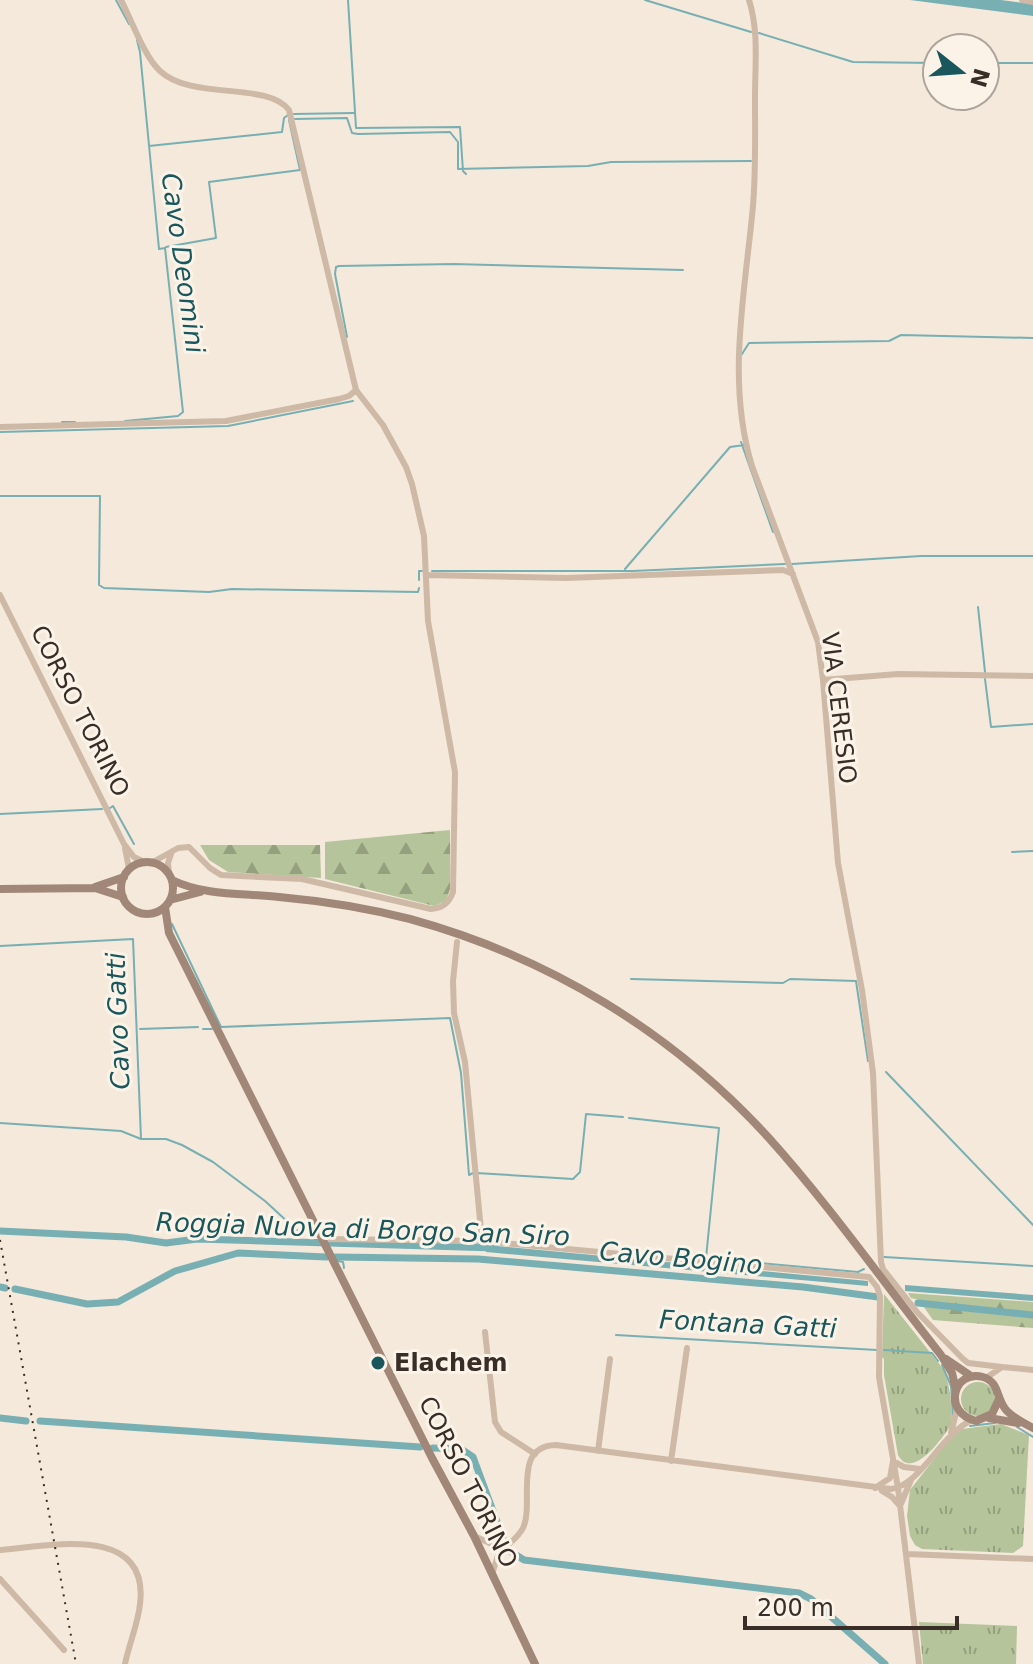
<svg xmlns="http://www.w3.org/2000/svg" width="1033" height="1664" viewBox="0 0 1033 1664" font-family="'DejaVu Sans',sans-serif">
<defs>
<pattern id="grass-tufts" width="24" height="20" patternUnits="userSpaceOnUse" patternTransform="scale(2)"><rect width="24" height="20" fill="#b5c49a"/><path d="M3 7l-1-3M5 7V3M7 7l1-3M15 17l-1-3M17 17v-4M19 17l1-3" fill="none" stroke="#94a07e"/></pattern>
<pattern id="forest-firs" width="22" height="20" patternUnits="userSpaceOnUse" patternTransform="scale(2)"><rect width="22" height="20" fill="#b5c49a"/><path d="M5 1l3.5 6h-7zM16 11l3.5 6h-7z" fill="#94a07e"/></pattern>
</defs>
<rect width="100%" height="100%" fill="#f4e9db"/>
<path fill="url(#grass-tufts)" d="M884,1294L944,1370C949,1381 954,1413 951,1425C942,1439 912,1481 898,1455L884,1375V1359L882,1357Z
M961 1399a17 17 0 1 1 34 0a17 17 0 1 1-34 0Z
M1001,1424L1029,1435L1023,1546L1013,1553L922,1549L915,1545L910,1536L907,1516L910,1490L949,1440L962,1429Z
M919,1622L1017,1626L1016,1664H923Z"/>
<path fill="url(#forest-firs)" d="M450,830V889L446,901L434,906L325,879V842Z
M200,845H320L321,878L228,872L209,860Z
M908,1293L1033,1302V1328L933,1320L919,1300L911,1298Z"/>
<path fill="#78afb3" d="M910,0H1001L1033,4V16Z
M486,1245L868,1281V1286L486,1252Z
M905,1285L1033,1295V1301L905,1291Z"/>
<g fill="none" stroke-linecap="round" stroke-linejoin="round">
<path stroke="#78afb3" stroke-width="2" d="M116,0L129,24
M348,0L356,128L460,127L463,171L466,174
M645,0L751,32
M759,33L853,62L937,63
M985,63H1033
M294,114L354,113
M295,119L347,118L352,133L358,134L450,132L458,142V169L588,166L611,162L751,161
M149,146L282,132L284,118L288,115
M166,247L216,238L209,182L300,170L289,120
M347,337L335,274L336,267L339,266L454,264L683,270
M742,354L749,343L889,341L901,335L1033,338
M125,421L178,416L183,412L165,248L159,249L140,52L137,40
M62,422H75
M0,432L228,426L353,401
M741,442L773,532
M0,496H100L99,585L104,588L209,592L232,589L418,592L419,588
M792,564L921,556H1033
M625,569L730,447L744,445
M432,571H633L785,564
M419,580V571H422
M978,607L985,672
M985,679L991,727L1033,724
M110,808L113,806L134,844
M0,814L102,809
M1012,852L1033,851
M172,924L221,1027L450,1018L461,1073L469,1175L473,1173
M0,946L133,939L141,1139
M631,979L783,983L790,979L856,981L868,1061
M140,1029L198,1027
M203,1029H212
M886,1072L1033,1225
M629,1118L719,1128L706,1258L858,1272L864,1269
M0,1123L121,1131L141,1139H166L182,1145L213,1162L265,1201L301,1234
M476,1173L573,1179L580,1172L586,1114L623,1117
M300,1240H318
M884,1257L1033,1266
M338,1261L343,1262L344,1268
M616,1335L877,1350
M884,1350L932,1353L938,1361
M942,1365L951,1386L953,1415
M970,1426L995,1423
M1017,1427L1033,1437"/>
<path stroke="#78afb3" stroke-width="7" d="M0,1231L126,1237L166,1243L197,1239L495,1248
M336,1257L478,1259L803,1287L878,1297
M0,1287L5,1288
M15,1289L87,1304L118,1302L175,1271L238,1253L326,1257
M918,1303L1033,1315
M0,1418L26,1421
M40,1421L420,1447
M433,1448L461,1449L473,1457L503,1538
M510,1551L524,1560L799,1593L811,1599L885,1664"/>
<path stroke="#cdb9a6" stroke-width="6" d="M749,0C759,31 755,65 755,97C755,133 756,170 753,206C745,293 726,381 752,466L818,642L823,680L838,863L862,990L873,1073L881,1262L883,1269L917,1312L962,1358L968,1363L1002,1367
M1022,0L1033,2
M0,427L226,421L339,399L349,396L356,390L289,110C267,81 192,101 160,71C144,56 132,21 121,0
M427,575L566,578L783,570L793,574
M0,595L124,844L134,857L144,862
M823,680L898,674L1033,676
M125,848L129,869
M153,862L178,848L189,847L210,868L221,875L302,879L431,909C443,908 449,903 453,892L455,772L428,621L424,536L412,484L406,467L383,425L356,390
M169,873L168,863L171,854
M457,942L453,981L454,1013L465,1062L482,1241
M323,1239L482,1241L869,1277L877,1287L880,1296L879,1377L898,1488L919,1664
M485,1332L495,1422L501,1432L535,1454
M986,1378L1002,1367L1033,1370
M951,1433L957,1409
M598,1451L610,1359
M671,1461L687,1348
M875,1488L890,1478L893,1461L904,1467L920,1469
M882,1491L892,1497L900,1506L911,1480
M474,1536L494,1545L512,1541
M0,1550C48,1546 150,1523 140,1604C138,1624 129,1644 125,1664
M907,1554L1033,1559
M492,1574C494,1568 496,1561 498,1556C504,1546 517,1540 523,1528C535,1503 511,1446 556,1445L891,1489C921,1485 941,1434 972,1420
M0,1579L64,1650"/>
<path stroke="#a18777" stroke-width="8" d="M121 888a26 26 0 1 1 52 0a26 26 0 1 1-52 0Z
M172,880C205,896 243,893 279,897C323,901 367,908 410,919C548,957 671,1031 768,1137C830,1206 884,1283 941,1355L952,1373L956,1390
M95,887L124,877
M0,889L95,888L123,897
M170,900L200,892
M165,907L169,933L432,1458L474,1536L535,1664
M946,1359L971,1376
M999,1399L992,1414L976,1421C941,1412 954,1369 983,1377C1000,1382 996,1400 1007,1411C1014,1418 1025,1424 1033,1428
M989,1418L1018,1423"/>
<path stroke="#382d27" stroke-width="2" stroke-dasharray="2 6" stroke-linecap="butt" d="M0,1240L76,1664"/>
</g>
<circle fill="#19575d" stroke="#fbf3e8" stroke-width="3" cx="378" cy="1363" r="8"/>
<g text-anchor="middle" dominant-baseline="central" stroke-width="6" stroke-linejoin="round" paint-order="stroke">
<g font-size="24" fill="#382d27" stroke="#fbf3e8">
<text transform="translate(839 708) rotate(83)">VIA CERESIO</text>
<text transform="translate(80 711) rotate(63)">CORSO TORINO</text>
<text transform="translate(468 1482) rotate(63)">CORSO TORINO</text>
</g>
<g font-size="24" font-weight="bold" fill="#382d27" stroke="#fbf3e8" text-anchor="start">
<text x="394" y="1363">Elachem</text>
</g>
<g font-size="26" font-style="italic" fill="#19575d" stroke="#fbf3e8">
<text transform="translate(183 263) rotate(82)">Cavo Deomini</text>
<text transform="translate(118 1021) rotate(-92)">Cavo Gatti</text>
<text transform="translate(363 1229) rotate(2)">Roggia Nuova di Borgo San Siro</text>
<text transform="translate(681 1258) rotate(5)">Cavo Bogino</text>
<text transform="translate(748 1324) rotate(3)">Fontana Gatti</text>
</g>
</g>
<g transform="translate(961 72) rotate(107)"><circle r="38" fill="#fbf3e8" stroke="#ada49b" stroke-width="2"/>
<path d="M0-6L14 30L0 20L-14 30Z" fill="#19575d"/>
<text y="-12" font-size="22" font-weight="bold" text-anchor="middle" fill="#382d27">N</text>
</g>
<path d="M745 1616v12h212v-12" fill="none" stroke="#382d27" stroke-width="4"/>
<text x="757" y="1616" font-size="24" fill="#382d27" stroke="#fbf3e8" stroke-width="6" paint-order="stroke">200 m</text>
</svg>
